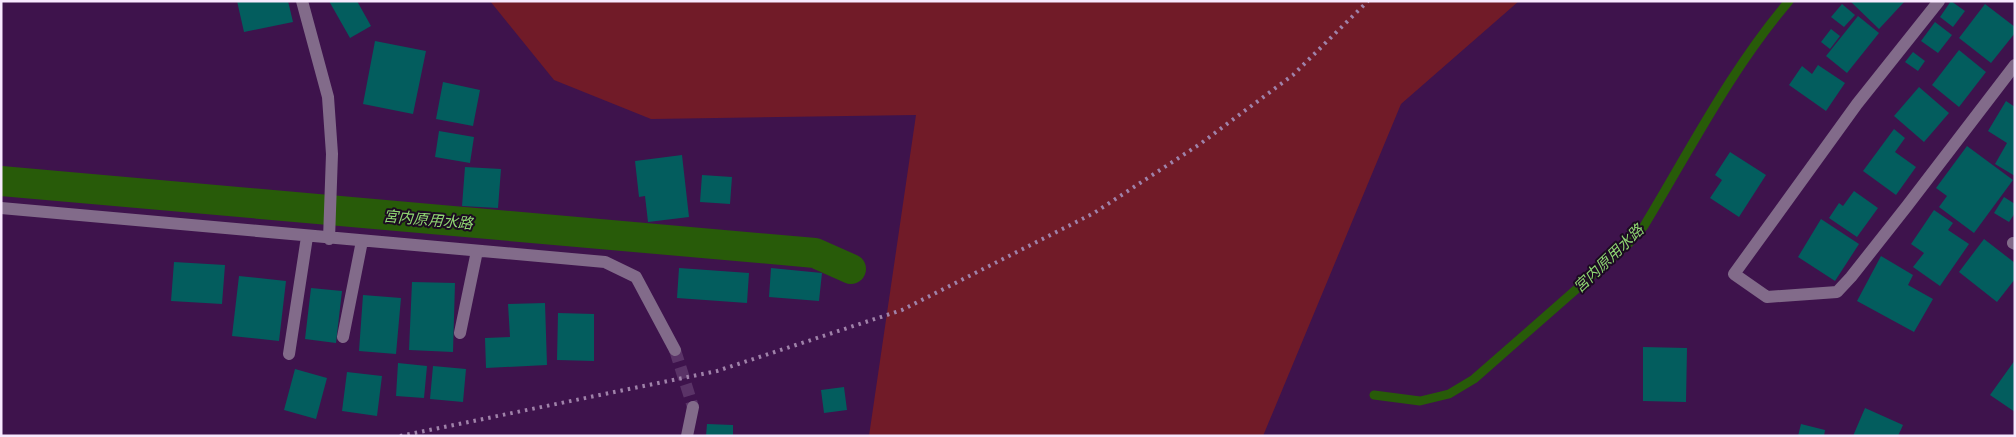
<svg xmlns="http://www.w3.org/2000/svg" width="2016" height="437" viewBox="0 0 2016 437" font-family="'Open Sans','Noto Sans JP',sans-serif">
<rect width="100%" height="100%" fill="#3e134c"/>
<path fill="#711b28" d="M490,1H1519L1401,104L1263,436H869L916,115L651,119L554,80Z"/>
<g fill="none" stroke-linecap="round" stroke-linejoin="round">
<path stroke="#285b09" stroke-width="9" d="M1374,395L1420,401L1449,394L1474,379L1629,243L1644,226C1690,150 1731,69 1789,1"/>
<path stroke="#285b09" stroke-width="30" d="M1,181L815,253L851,269"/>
</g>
<path fill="#035d5e" d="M237,1H288L293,22L244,32Z
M329,1H357L371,26L350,38Z
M1850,1H1905L1879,29Z
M1951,1L1965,11L1953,27L1940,17Z
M1842,4L1855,15L1844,27L1831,17Z
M1985,4L2015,27V33L1991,63L1959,38Z
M1858,16L1879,33L1847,73L1826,56Z
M1935,22L1952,35L1938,53L1921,41Z
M1831,29L1840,36L1830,49L1821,42Z
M375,41L426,51L413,114L363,104Z
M1959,50L1986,72L1959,107L1932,85Z
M1913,52L1925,61L1918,71L1905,62Z
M1818,65L1845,83L1826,111L1789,85L1802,66L1812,74Z
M443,82L480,90L473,126L436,119Z
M1919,87L1949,113L1924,142L1894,116Z
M2006,101L2015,107V176L1995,164L2007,143L1988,131Z
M1894,129L1905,138L1895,152L1916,167L1896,195L1863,171Z
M439,131L474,137L470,163L435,157Z
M1967,146L2013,180L1974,233L1939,207L1947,196L1936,188Z
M1730,152L1766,175L1739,217L1710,198L1722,180L1715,175Z
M682,155L689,217L648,222L645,196L639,197L635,161Z
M465,167L501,169L498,208L462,206Z
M702,175L732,177L730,204L700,202Z
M1854,191L1878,208L1857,237L1829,218L1839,203L1843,206Z
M2004,197L2015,204V213L2009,222L1994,213Z
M1934,210L1953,223L1948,230L1969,244L1940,286L1913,267L1924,253L1911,244Z
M1821,219L1859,244L1835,281L1798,257Z
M1984,239L2015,263V279L1997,302L1959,272Z
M1881,256L1913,275L1908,285L1933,299L1914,332L1857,301Z
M174,262L225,265L222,304L171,301Z
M679,268L749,273L747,303L677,298Z
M771,268L822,273L819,301L769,297Z
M239,276L286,281L279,341L232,336Z
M412,282L455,283L453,352L409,350Z
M311,288L342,291L336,343L305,339Z
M363,295L401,298L396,354L359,351Z
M545,303L547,365L486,368L485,338L510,337L508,304Z
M558,313L594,314V361L557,360Z
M1643,347L1687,348L1686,402L1643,401Z
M2015,360V412L1990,395Z
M398,363L427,366L424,398L396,396Z
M433,366L466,369L463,402L430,399Z
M295,369L327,378L316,419L284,410Z
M347,372L382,376L377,416L342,411Z
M844,387L847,410L824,413L821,390Z
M1865,408L1903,425L1898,436H1853Z
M707,424L733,425V436H706Z
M1801,424L1825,430L1824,436H1798Z"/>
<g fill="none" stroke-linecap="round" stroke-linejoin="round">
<path stroke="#5a3367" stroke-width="12" stroke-dasharray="12 6" stroke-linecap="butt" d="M675,350L693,407"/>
<path stroke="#826b8a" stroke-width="12" d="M302,1L328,97L332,154L329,239
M1939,1L1857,104L1734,274L1767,297L1837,292L1851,277L1907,206L2015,65
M1,208L605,262L636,277L675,350
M2013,243L2015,244
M460,333L477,251
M343,337L362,241
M289,354L307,237
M687,436L693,407"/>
<path stroke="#9f82a9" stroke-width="4" stroke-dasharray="2.5 5" stroke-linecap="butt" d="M400,436L717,371L902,310L1094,213L1200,144L1293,75L1368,1"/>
</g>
<g text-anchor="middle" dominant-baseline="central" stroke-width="4" stroke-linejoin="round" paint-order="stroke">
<g font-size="15" font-style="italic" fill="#8fd672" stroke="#1c0a22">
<text transform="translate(428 219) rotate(5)">宮内原用水路</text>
<text transform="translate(1608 258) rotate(-44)">宮内原用水路</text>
</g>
</g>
<rect width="2016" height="437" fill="none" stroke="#f8e9fe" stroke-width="5"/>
</svg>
